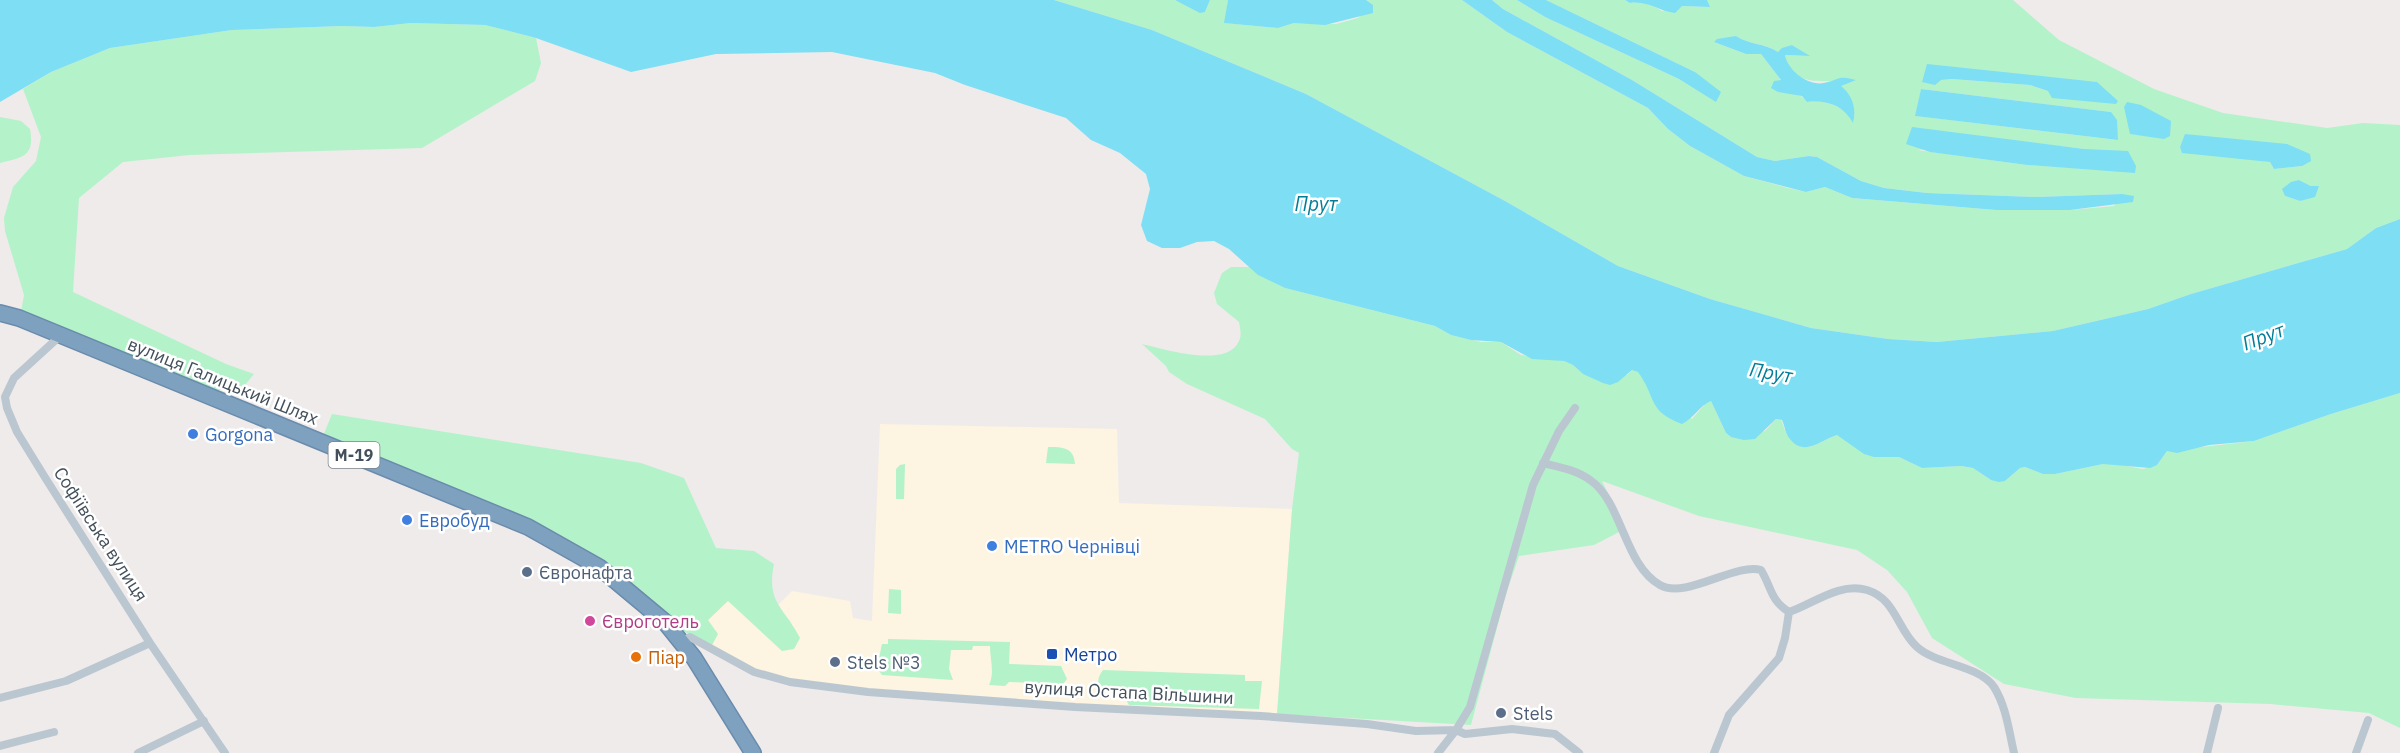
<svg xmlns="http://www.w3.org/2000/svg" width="2400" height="753" viewBox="0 0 2400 753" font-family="'IBM Plex Sans',sans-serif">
<rect width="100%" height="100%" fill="#efebeb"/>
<path fill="#fdf4e1" d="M880,424L1117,429L1119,503L1292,509L1277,714L1065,704L867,691L791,681L754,671L711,647L708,620L728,600L792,623L777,606L792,591L850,601L853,618L872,621Z"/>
<path fill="#b4f2ca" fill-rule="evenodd" d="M1054,0H1175L1205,12L1210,0H1228L1225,23L1278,28L1294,23L1336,24L1358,18L1373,5L1366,0H1462L1507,32L1648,108L1668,129L1690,146L1744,176L1788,188L1806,192L1825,187L1852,198L1996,210H2070L2114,206L2122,194L2036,197L1927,193L1884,188L1861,181L1817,157L1809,156L1775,161L1757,157L1632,80L1503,9L1492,0H1517L1545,17L1679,79L1716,101L1695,72L1546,0H1625L1630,3C1643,0 1651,4 1662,11L1682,6L1709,7L1707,0H2013L2059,40L2154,89L2223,113L2327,128L2363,123L2400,125V219L2376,228L2347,249L2191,294L2148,309L2053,331L1937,342L1888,339L1811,328L1710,299L1618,266L1505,201L1306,94L1152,30ZM1736,36C1750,45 1765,43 1778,52L1792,45L1809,56L1785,55C1792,91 1830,79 1855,80L1840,85C1847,97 1858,108 1853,122C1843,105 1826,100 1807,102C1800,92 1790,93 1778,92L1781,80L1761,54H1746L1714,42ZM1927,65L2118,101L2048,91L2030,85L1952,79L1941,80ZM1921,89L2111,112L2118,140L1916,116ZM2186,134L2302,166L2274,169L2270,162L2180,147ZM2017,141L2084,149L2135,172L2027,165L1917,150ZM2299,180L2311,186L2308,198L2300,201L2285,196Z
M411,23L485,25L536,38L541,63L535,81L422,148L190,155L123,162L79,198L73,292L226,364L254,374L245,385L215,391L20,317L24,295L5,231L4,218L13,187L36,161L41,137L23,89L51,72L110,48L232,30L342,26L374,27Z
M0,117L21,121L30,129C35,156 23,158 0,163Z
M1231,267H1250L1259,275L1285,288L1435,326L1451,335L1481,342H1501L1521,355L1564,361L1573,365L1583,374L1627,375L1632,370L1639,372L1644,380L1692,419L1705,404L1711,401L1726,433L1731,437L1765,431L1776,419L1781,420C1784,425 1785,434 1789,438C1805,457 1820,441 1837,435L1885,457H1899L1922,468L1961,466L1973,468L1991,480L2005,481L2020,468L2025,467L2043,474H2055L2103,464H2116L2143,469L2157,465L2167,451L2254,441L2331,414L2400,393V728L2369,713L2270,704L2076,698L2004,684L1932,638L1907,592L1887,570L1857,550L1699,516L1602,481L1625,529L1594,545L1519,556L1506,594L1471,725L1277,714L1292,509L1299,453L1292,449L1265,419L1187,384L1169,372L1166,366L1142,344C1164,349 1227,369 1239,341C1242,335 1240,328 1239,322L1217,304L1214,293L1222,273Z
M332,414L641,463L684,478L716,548L754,551L774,564C766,603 784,607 800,638L794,649L782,651L728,601L708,620L718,634L711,647L666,621L600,562L323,436Z
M1048,447C1062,447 1074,447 1075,464L1046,463Z
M905,464L904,499H896V469L900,465Z
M889,589L901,590V614L888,613Z
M888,639L1010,642L1009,664L1061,666L1067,679L1063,684L1009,682L1005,686L989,685C995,673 990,659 990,646H973L972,650H951L949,669L953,680L882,675L877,668L882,644H888Z
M1103,670L1245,675V681H1262L1259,709L1129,705L1121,691L1100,689C1097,681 1098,677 1103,670Z"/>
<path fill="#7edef3" d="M0,0H1054L1152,30L1306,94L1505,201L1618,266L1710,299L1811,328L1888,339L1937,342L2053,331L2148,309L2191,294L2347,249L2376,228L2400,219V393L2331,414L2254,441L2209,445L2177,453L2167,451L2157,465L2150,468L2103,464L2055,474H2043L2025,467L2020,468L2005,481L1999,482L1991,480L1973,468L1961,466L1922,468L1899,457H1874L1864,454L1837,435C1821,440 1804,458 1789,438C1785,433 1785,426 1782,420L1776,419L1755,439L1744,440L1731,437L1726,433L1711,401C1699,406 1694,418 1682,424C1647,411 1657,398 1638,372L1632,370L1618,382L1610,385L1603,383L1583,374L1573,365L1564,361L1532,359L1501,342L1471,340L1451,335L1435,326L1285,288L1258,275L1229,249L1214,241L1197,242L1180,248H1162L1147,241L1141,225L1150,189L1146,174L1120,153L1091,140L1066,118L965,85L935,73L832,52L716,54L631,72L536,38L485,25L411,23L374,27L342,26L232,30L110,48L51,72L0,102Z
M1175,0H1210L1205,12L1200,13Z
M1228,0H1366L1373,5V13L1325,25L1294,23L1278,28L1224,23Z
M1462,0H1492L1503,9L1632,80L1757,157L1775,161L1809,156L1817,157L1861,181L1884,188L1927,193L2036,197L2122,194L2134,196L2133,202L2070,210H1996L1852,198L1825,187L1806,192L1744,176L1690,146L1668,129L1648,108L1507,32Z
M1517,0H1546L1695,72L1721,92L1716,102L1679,79L1545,17Z
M1625,0H1707L1710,7L1682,6L1675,13C1659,11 1647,0 1630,3Z
M1736,36C1750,45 1764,43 1778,52L1782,48L1792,45L1810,56L1785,55C1788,71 1808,86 1824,83C1841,79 1837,75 1856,80L1841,86C1852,95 1857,108 1853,123C1843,105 1827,100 1807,102L1802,96L1778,92L1771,88L1774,81L1781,80L1761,54H1746L1714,42L1717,39Z
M1927,64L2097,82L2118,101L2116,104L2052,98L2048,91L2030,85L1952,79L1941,80L1935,85L1922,82Z
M1921,89L2111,112L2117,120L2118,140L1915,116Z
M2127,102L2141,105L2171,121L2170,136L2164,139L2130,134L2124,107Z
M1912,127L2084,149L2128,151L2136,166L2135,173L2027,165L1930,152L1906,144Z
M2185,134L2287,144L2310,154L2311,161L2302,166L2274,169L2270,162L2182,153L2180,147Z
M2299,180L2311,186H2319L2315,197L2300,201L2285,196L2282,189L2291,182Z"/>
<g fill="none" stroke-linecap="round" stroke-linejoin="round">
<g stroke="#6a8bac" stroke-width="18">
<path id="highway" d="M0,313L19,318L528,527L599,567L665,622L694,658L753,753"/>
</g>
<path stroke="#bbc7d0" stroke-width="8" d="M60,336L14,378L5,397L7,408L17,432L46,479L150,643L225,753
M1543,463C1559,467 1577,470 1590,480C1622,501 1624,565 1660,585C1685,600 1736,562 1761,570C1772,588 1770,600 1789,612
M681,642L690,637L754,672L790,682L868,692L1075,707L1261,716L1367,724L1416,731L1456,730L1465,734L1512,729L1555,734L1579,753
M0,698L66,681L150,643
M0,746L54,732
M138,753L204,721
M1438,753L1456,730L1470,707L1533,485L1559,431L1575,408
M1714,753L1729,715L1779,658L1785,638L1789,612C1813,604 1839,582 1867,590C1896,599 1897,629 1917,647C1937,665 1979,665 1994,687C2006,706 2009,731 2014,753
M2207,753L2218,708
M2356,753L2368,720"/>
<use href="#highway" stroke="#7ea1c0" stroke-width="15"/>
</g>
<g fill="#3f7fe0" stroke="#fff" stroke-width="2">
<circle cx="193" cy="434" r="6"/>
<circle cx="407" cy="520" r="6"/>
<circle cx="992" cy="546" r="6"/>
</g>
<g fill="#5c6f8a" stroke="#fff" stroke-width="2">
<circle cx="527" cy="572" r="6"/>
<circle cx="835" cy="662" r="6"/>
<circle cx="1501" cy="713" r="6"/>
</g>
<circle fill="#d1479c" stroke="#fff" stroke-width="2" cx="590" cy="621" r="6"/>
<rect fill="#1a4fb4" stroke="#fff" stroke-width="2" x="1046" y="648" width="12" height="12" rx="3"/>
<circle fill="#e8710a" stroke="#fff" stroke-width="2" cx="636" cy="657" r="6"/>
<g text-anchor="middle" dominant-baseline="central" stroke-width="5" stroke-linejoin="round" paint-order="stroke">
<rect fill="#fff" stroke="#7b848c" stroke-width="1.5" x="328.5" y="442" width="51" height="26" rx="4.5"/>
<g font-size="16" font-weight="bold" fill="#43505b">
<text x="354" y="455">М-19</text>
</g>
<g font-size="18" fill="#43505b" stroke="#fff">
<text transform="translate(223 381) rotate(22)">вулиця Галицький Шлях</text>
<text transform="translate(101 534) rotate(57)">Софіївська вулиця</text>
<text transform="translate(1129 692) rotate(3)">вулиця Остапа Вільшини</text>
</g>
<g font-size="18" fill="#366cbe" stroke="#fff" text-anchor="start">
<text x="205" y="434">Gorgona</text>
<text x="419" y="520">Евробуд</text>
<text x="1004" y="546">METRO Чернівці</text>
</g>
<g font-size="18" fill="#4e5e75" stroke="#fff" text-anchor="start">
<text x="539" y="572">Євронафта</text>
<text x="847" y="662">Stels №3</text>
<text x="1513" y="713">Stels</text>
</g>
<g font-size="18" fill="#b23c85" stroke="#fff" text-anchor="start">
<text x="602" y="621">Євроготель</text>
</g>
<g font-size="18" fill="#164399" stroke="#fff" text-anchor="start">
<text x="1064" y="654">Метро</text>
</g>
<g font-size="18" fill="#c56008" stroke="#fff" text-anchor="start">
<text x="648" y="657">Піар</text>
</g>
<g font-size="20" font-style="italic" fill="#037e98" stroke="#fff">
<text x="1316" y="203">Прут</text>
<text transform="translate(2263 336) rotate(-21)">Прут</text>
<text transform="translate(1771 372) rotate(10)">Прут</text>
</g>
</g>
</svg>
